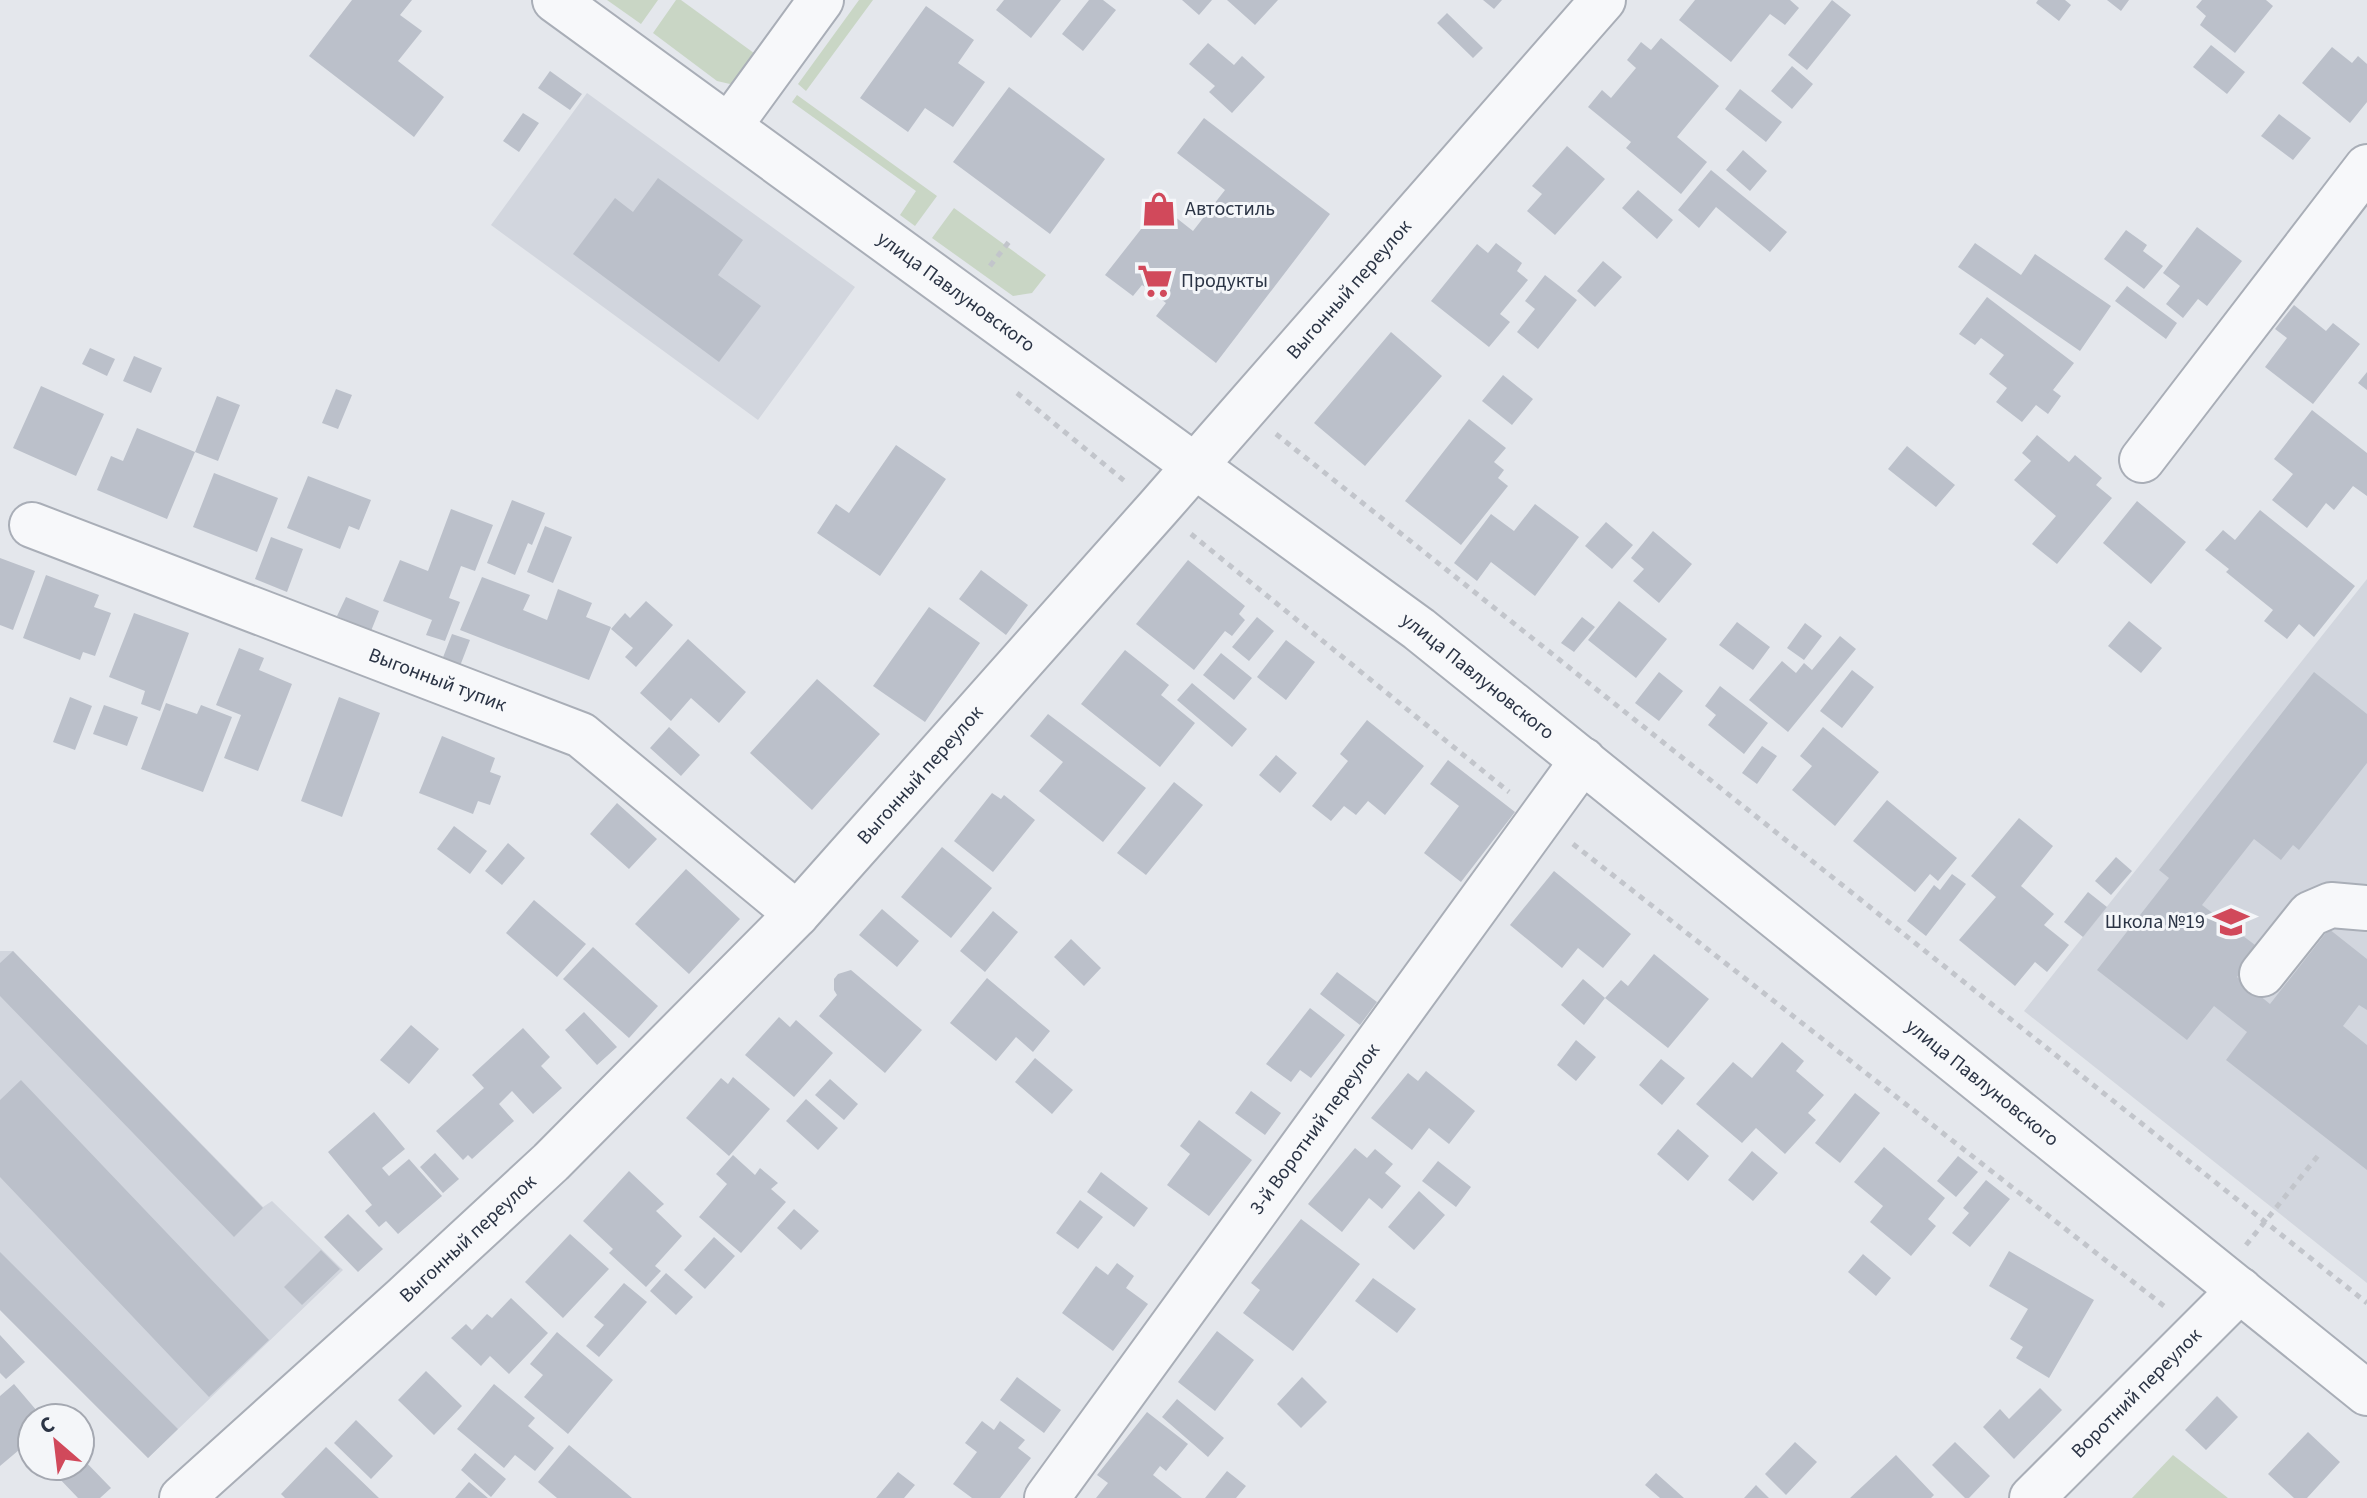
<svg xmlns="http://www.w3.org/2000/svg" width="2367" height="1498" viewBox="0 0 2367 1498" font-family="'Source Sans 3',sans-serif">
<rect width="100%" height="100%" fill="#e4e7ec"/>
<path fill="#d2d6de" d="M587,93L855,287L758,420L491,225Z
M2367,579V1283L2024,1011Z
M0,951H13L263,1207L272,1201L343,1270L148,1458L0,1310Z"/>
<path fill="#c9d6c5" d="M607,0H658L641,24Z
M676,0H681L758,56L743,82L730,84L717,81L653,33Z
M859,0H873L806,91L798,84Z
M797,95L937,196L915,226L900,215L916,191L792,102Z
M954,208L1046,275L1032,293L1013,296L932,238Z
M2173,1455L2228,1498H2132Z"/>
<path fill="#bbc0ca" d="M352,0H412L400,15L422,31L398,61L444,97L414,137L309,56Z
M1004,0H1061L1031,38L996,10Z
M1089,0H1103L1116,10L1083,51L1062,34Z
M1182,0H1212L1199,15Z
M1227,0H1278L1255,25Z
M1483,0H1502L1494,9Z
M1695,0H1790L1799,8L1785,25L1770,14L1731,62L1679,20Z
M1832,0L1851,15L1807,70L1788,55Z
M2038,0H2065L2071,5L2059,21L2036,3Z
M2107,0H2129L2121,11Z
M2202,0H2266L2273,6L2235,53L2200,25L2206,16L2196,7Z
M926,6L974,40L958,63L985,82L953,127L925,108L908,132L860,98Z
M1447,13L1483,48L1473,58L1437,23Z
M1661,38L1719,86L1677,137L1707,162L1681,194L1626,148L1631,142L1588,107L1602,90L1611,98L1636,68L1627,60L1641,42L1651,50Z
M1208,43L1234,65L1242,56L1265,77L1232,113L1209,92L1215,86L1189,64Z
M2211,45L2245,72L2227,94L2193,67Z
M2332,47L2352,63L2358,56L2367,64V102L2350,123L2302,83Z
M1792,66L1813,84L1792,109L1771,91Z
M550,71L582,94L570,110L538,88Z
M1009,87L1105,159L1050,234L953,162Z
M1740,89L1782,122L1766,142L1725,109Z
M523,113L539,123L519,152L503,141Z
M2279,114L2311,138L2293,160L2261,136Z
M1204,118L1330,214L1216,363L1156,316L1166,303L1142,285L1133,296L1105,275L1160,205L1193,231L1225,190L1177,153Z
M1567,146L1605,179L1555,235L1527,211L1542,194L1532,186Z
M1743,150L1767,171L1750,191L1726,170Z
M1711,170L1787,232L1770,252L1716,207L1699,228L1678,210Z
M658,178L743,240L718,275L761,306L719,362L573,254L615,198L633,212Z
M1638,190L1673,220L1657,239L1622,208Z
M2197,227L2242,261L2207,306L2198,299L2183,318L2166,304L2180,286L2163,273Z
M2126,230L2147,245L2143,251L2163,266L2144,289L2104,259Z
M1496,243L1522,263L1517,271L1528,280L1500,314L1510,322L1489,347L1431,301L1477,244L1488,253Z
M1975,243L2021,275L2035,254L2111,306L2080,351L1958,267Z
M1603,261L1622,277L1595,307L1577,291Z
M1545,275L1577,300L1538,349L1517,332L1535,309L1525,301Z
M2127,286L2177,323L2166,339L2115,301Z
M1987,297L2074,363L2053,390L2061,396L2048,414L2036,405L2022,422L1996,402L2007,388L1989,374L2004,355L1981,338L1975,345L1959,334Z
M2294,305L2326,331L2333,323L2360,344L2313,404L2265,367L2287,338L2275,329Z
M1391,332L1442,376L1365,466L1314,423Z
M90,348L115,359L107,376L82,364Z
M134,356L162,368L151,393L123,381Z
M2367,372V390L2358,383Z
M1503,375L1533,399L1512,425L1482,401Z
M41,386L104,414L76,476L13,448Z
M336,389L352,395L338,429L322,423Z
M217,396L240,405L218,461L195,452Z
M2312,410L2367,453V496L2353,486L2334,510L2326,503L2307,528L2272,500L2293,474L2274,459Z
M1469,419L1506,448L1494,462L1504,470L1498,478L1508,486L1461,545L1405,501Z
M137,428L195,452L167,519L97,490L111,456L123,461Z
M2037,435L2069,462L2075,455L2102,478L2096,485L2112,498L2057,564L2032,544L2056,516L2014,480L2031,461L2022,453Z
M896,445L946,479L880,576L817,533L836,504L849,513Z
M1907,446L1955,485L1936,507L1888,469Z
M214,473L278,498L257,552L193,527Z
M308,476L371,500L359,530L349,526L340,549L287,528Z
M512,500L545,513L532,545L528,543L515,575L487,563Z
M2137,501L2186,542L2151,584L2103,543Z
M1535,504L1579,537L1535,596L1491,562L1477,581L1454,563L1491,514L1514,531Z
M451,509L493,525L475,571L461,566L449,598L460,602L445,641L426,635L432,620L383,601L400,560L428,571Z
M2260,510L2355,586L2314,637L2299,624L2287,639L2264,621L2273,610L2226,572L2229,569L2205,550L2223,530L2235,540Z
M1606,522L1633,545L1612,569L1585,546Z
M545,526L572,537L553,583L527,572Z
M1653,531L1692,564L1659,603L1633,581L1644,569L1631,558Z
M271,537L303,549L287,592L255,579Z
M0,558L35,571L13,630L0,625Z
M1188,560L1245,606L1239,614L1245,620L1232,636L1225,631L1194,670L1136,624Z
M981,570L1028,605L1006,635L959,599Z
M46,575L99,595L94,607L111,613L95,656L83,652L80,660L23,638Z
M482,577L530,595L523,610L547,620L558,589L592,603L586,617L611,627L589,680L460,630Z
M346,597L379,611L371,631L337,616Z
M646,601L673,625L636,667L625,657L633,648L611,629L625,613L630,618Z
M1619,601L1667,639L1636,678L1588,640Z
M929,607L980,643L925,722L873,686Z
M134,613L189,633L160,711L141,704L145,691L109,677Z
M1257,617L1274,631L1249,661L1232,647Z
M1582,617L1595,627L1574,652L1561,643Z
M2129,621L2162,648L2141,673L2108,646Z
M1737,622L1770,647L1753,670L1719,645Z
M1805,623L1822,636L1804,660L1787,648Z
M452,634L470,640L460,666L442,660Z
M1840,636L1856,649L1788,732L1749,700L1782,661L1796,673L1804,663L1812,670Z
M688,639L746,692L719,723L691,698L671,721L640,693Z
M1286,640L1315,662L1286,700L1257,677Z
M239,648L264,658L259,670L292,684L258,771L224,758L241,715L216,705Z
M1125,650L1169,685L1161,695L1195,723L1160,767L1081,704Z
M1221,653L1252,678L1234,700L1203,675Z
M1852,670L1874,687L1842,728L1820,711Z
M1659,672L1683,691L1659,721L1635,703Z
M2314,672L2367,714V763L2299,850L2293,845L2281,860L2254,839L2202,905L2259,948L2237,977L2270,1004L2329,929L2367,959V1010L2359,1005L2343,1026L2367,1045V1170L2226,1060L2247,1032L2214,1006L2187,1040L2097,970L2169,878L2159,870Z
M817,679L880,734L812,810L750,753Z
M1192,683L1247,729L1232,747L1177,700Z
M1720,686L1768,723L1744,754L1708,725L1716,715L1705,706Z
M70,697L92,706L75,750L53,742Z
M339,697L380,713L342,817L301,801Z
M166,703L197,714L201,705L232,717L203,792L141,769Z
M104,705L138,717L127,746L93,734Z
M1048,714L1146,788L1103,842L1039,791L1063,762L1030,736Z
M1367,720L1424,766L1385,815L1368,801L1356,815L1344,806L1331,821L1312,806L1348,761L1340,754Z
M669,727L700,755L681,776L650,748Z
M1823,727L1879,772L1835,826L1792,790L1812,766L1800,756Z
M442,736L495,758L490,772L501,776L490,805L478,801L473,814L419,793Z
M1762,746L1777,756L1757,784L1742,773Z
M1276,755L1297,773L1280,793L1259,775Z
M1448,760L1515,812L1461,882L1424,853L1459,806L1430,784Z
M1174,782L1203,805L1146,875L1117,853Z
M992,793L1001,799L1004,795L1035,820L993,872L954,841Z
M1887,800L1957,858L1938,881L1930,874L1915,892L1853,841Z
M617,803L657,839L629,869L590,834Z
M2019,818L2053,846L2021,886L2054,914L2044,925L2069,945L2047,972L2035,962L2015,986L1959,940L1996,897L1971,876Z
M454,826L487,851L470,874L437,849Z
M508,843L525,858L502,885L485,871Z
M942,847L992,888L951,938L901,897Z
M2116,857L2132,871L2111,895L2095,881Z
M686,869L740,919L689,974L635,924Z
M1554,871L1631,934L1603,968L1578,948L1562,968L1510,925Z
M1952,874L1966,884L1926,936L1907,921L1934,885L1940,890Z
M2088,892L2107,907L2083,937L2064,922Z
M534,900L586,944L557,977L506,933Z
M882,909L919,941L897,967L859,935Z
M993,911L1018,932L985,972L960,951Z
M1071,939L1101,968L1084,986L1054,957Z
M593,947L658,1006L629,1038L563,979Z
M13,951L263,1208L234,1237L0,996V963Z
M1654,954L1709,999L1668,1048L1605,998L1584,1025L1561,1005L1583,979L1605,998L1621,980L1628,986Z
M851,970L922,1030L885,1073L819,1016L837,995L834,990V979L838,974Z
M1337,972L1377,1002L1360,1025L1320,994Z
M987,978L1050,1031L1033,1052L1016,1037L996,1061L950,1023Z
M1310,1008L1345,1035L1311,1078L1300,1070L1291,1082L1266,1064Z
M584,1012L617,1047L597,1065L565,1030Z
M779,1017L790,1027L796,1020L833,1053L794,1097L745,1055Z
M411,1025L439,1049L409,1084L380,1060Z
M523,1028L550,1057L541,1066L562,1088L533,1114L512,1091L499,1104L514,1121L472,1159L468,1155L463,1160L436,1131L484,1088L472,1075Z
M1576,1040L1596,1057L1576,1081L1557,1065Z
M1782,1042L1804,1061L1796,1071L1824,1095L1808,1113L1816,1120L1785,1154L1756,1128L1742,1143L1696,1104L1733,1062L1752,1078Z
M1035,1058L1073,1090L1052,1114L1015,1082Z
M1661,1059L1685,1078L1662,1105L1639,1085Z
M1426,1071L1475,1111L1449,1144L1429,1128L1412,1150L1371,1118L1408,1073L1418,1081Z
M733,1077L770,1109L729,1156L686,1118L721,1078L728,1084Z
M830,1079L858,1104L844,1120L815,1095Z
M21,1080L269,1340L209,1397L0,1177V1100Z
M1251,1091L1281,1113L1265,1135L1235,1113Z
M1855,1093L1880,1113L1840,1163L1815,1143Z
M806,1099L838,1128L818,1150L786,1121Z
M374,1112L405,1149L382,1168L389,1176L409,1159L442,1196L398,1234L386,1221L379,1227L365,1211L372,1205L328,1152Z
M1199,1120L1252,1160L1209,1216L1167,1185L1190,1154L1180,1146Z
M1678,1129L1709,1156L1688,1181L1657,1154Z
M1884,1147L1945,1198L1928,1219L1936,1226L1911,1256L1870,1222L1883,1206L1854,1182Z
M1355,1148L1367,1158L1375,1149L1393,1164L1385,1173L1401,1186L1382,1209L1369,1198L1342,1232L1308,1204Z
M1752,1151L1778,1173L1753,1201L1728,1180Z
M435,1153L459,1179L443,1193L420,1167Z
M733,1155L755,1175L760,1168L778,1183L771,1189L786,1202L741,1253L699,1217L727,1184L716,1174Z
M1958,1156L1978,1172L1956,1197L1937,1181Z
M1438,1161L1471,1187L1456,1207L1422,1181Z
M629,1171L664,1204L656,1211L682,1236L655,1266L661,1271L646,1287L609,1253L613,1249L583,1221Z
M1101,1172L1148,1208L1134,1227L1087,1192Z
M1986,1180L2010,1199L1970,1247L1952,1233L1969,1213L1963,1208Z
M1419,1191L1445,1215L1414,1250L1388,1227Z
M1080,1200L1103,1217L1078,1249L1056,1233Z
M794,1209L819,1231L801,1250L777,1228Z
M348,1214L383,1249L358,1272L324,1237Z
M1301,1219L1360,1264L1293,1351L1243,1313L1260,1290L1251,1283Z
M570,1234L609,1269L563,1318L525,1282Z
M714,1237L735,1256L705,1289L684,1270Z
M321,1250L340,1269L302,1305L284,1287Z
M2009,1251L2094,1300L2049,1378L2016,1358L2023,1347L2010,1339L2028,1309L1989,1286Z
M0,1252L178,1429L148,1458L0,1310Z
M1863,1254L1891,1278L1876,1296L1848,1272Z
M1117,1263L1134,1276L1126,1288L1148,1304L1113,1351L1062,1313L1096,1266L1108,1275Z
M666,1273L693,1297L676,1315L650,1291Z
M1373,1278L1416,1309L1397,1333L1355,1301Z
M624,1283L647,1302L599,1357L586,1346L604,1325L594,1317Z
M511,1298L548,1333L509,1374L490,1356L481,1366L451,1338L466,1324L472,1330L487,1314L492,1318Z
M1217,1331L1254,1360L1215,1411L1178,1382Z
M557,1332L613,1380L568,1434L524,1397L543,1375L530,1364Z
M0,1335L25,1362L6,1379L0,1373Z
M426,1371L462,1406L434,1435L398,1400Z
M1017,1377L1061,1410L1044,1433L1000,1400Z
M1302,1377L1327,1402L1301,1428L1277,1404Z
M14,1384L43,1418H32V1439L0,1466V1396Z
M494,1384L535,1418L528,1426L554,1448L535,1471L515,1455L504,1468L457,1429Z
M2040,1388L2062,1410L2014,1459L1983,1427L2000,1409L2009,1419Z
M2217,1396L2238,1417L2206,1450L2185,1430Z
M1177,1399L1224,1438L1208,1457L1162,1417Z
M1147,1412L1188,1444L1166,1471L1160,1466L1153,1475L1182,1498H1096L1108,1483L1097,1475Z
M356,1420L393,1456L371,1479L334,1443Z
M982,1421L994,1430L1000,1421L1025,1440L1018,1448L1031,1458L1000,1498H972L953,1484L977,1452L965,1443Z
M2308,1432L2340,1462L2307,1498H2294L2268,1474Z
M1795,1442L1817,1462L1786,1495L1765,1474Z
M1955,1442L1990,1476L1969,1498H1965L1932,1465Z
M569,1445L632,1498H557L538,1482Z
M326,1447L379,1498H285L281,1494Z
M475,1453L506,1479L491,1497L461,1470Z
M1896,1455L1934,1495L1931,1498H1850Z
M80,1456L111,1488L100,1498H78L56,1475L66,1466H80Z
M1227,1471L1246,1486L1236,1498H1205Z
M898,1472L915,1485L904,1498H876Z
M1656,1473L1684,1498H1660L1645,1485Z
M469,1482L488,1498H455Z
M1756,1485L1769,1498H1744Z"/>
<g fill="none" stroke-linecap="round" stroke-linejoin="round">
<g stroke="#a9aeb7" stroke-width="48">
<g id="minor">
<path id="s1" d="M555,0L1419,629L2367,1393"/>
<path d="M730,125L821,0"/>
<path d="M2142,460L2367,167"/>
<path id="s2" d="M32,525L581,735L797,914"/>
<path d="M2262,974L2310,914L2331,905L2367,908"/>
<path id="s3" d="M182,1498L404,1298L551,1162L797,914L1158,508L1603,0"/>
<path id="s4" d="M1047,1498L1583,760"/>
<path id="s5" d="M2032,1498L2240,1290"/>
</g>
</g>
<path stroke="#c2c5cb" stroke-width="5" stroke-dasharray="6 6" stroke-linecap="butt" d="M990,266L1012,238
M1017,393L1127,483
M1276,434L2367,1303
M1191,534L1509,792
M1573,844L2164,1306
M2246,1245L2321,1152"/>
<use href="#minor" stroke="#f7f8fa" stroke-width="44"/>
</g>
<defs>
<g id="shop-bare" transform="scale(2.76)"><path d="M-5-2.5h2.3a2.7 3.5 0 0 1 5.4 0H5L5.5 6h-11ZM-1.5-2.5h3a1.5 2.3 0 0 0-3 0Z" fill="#d1495b" stroke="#f4f6f9" stroke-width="2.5" paint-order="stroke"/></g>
<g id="supermarket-bare" transform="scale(2.76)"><path d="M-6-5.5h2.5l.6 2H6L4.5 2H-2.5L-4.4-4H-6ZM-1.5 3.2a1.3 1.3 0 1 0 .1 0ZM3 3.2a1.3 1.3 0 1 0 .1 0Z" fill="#d1495b" stroke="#f4f6f9" stroke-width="2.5" paint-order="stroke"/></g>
<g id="school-bare" transform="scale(2.76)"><path d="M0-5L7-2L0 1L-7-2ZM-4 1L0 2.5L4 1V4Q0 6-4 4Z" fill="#d1495b" stroke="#f4f6f9" stroke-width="2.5" paint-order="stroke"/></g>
</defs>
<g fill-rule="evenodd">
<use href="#shop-bare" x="1159" y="209"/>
<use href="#supermarket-bare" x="1155" y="281"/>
<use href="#school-bare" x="2231" y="922"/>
</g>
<g text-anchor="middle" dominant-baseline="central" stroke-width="6" stroke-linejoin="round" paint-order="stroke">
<g font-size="20" fill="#2b3445" stroke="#f4f6f9" text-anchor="start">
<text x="1185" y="209">Автостиль</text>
<text x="1181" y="281">Продукты</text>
<text x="2205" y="922" text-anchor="end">Школа №19</text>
</g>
<g font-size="20" fill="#2b3445" stroke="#f4f6f9">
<text stroke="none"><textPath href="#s3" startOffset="1682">Выгонный переулок</textPath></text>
<text stroke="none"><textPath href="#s1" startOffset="496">улица Павлуновского</textPath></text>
<text stroke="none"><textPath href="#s1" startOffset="1144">улица Павлуновского</textPath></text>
<text stroke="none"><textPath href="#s2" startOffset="434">Выгонный тупик</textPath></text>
<text stroke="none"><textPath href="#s3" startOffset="1034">Выгонный переулок</textPath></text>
<text stroke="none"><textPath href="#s1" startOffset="1792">улица Павлуновского</textPath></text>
<text stroke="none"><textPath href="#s4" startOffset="456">3-й Воротний переулок</textPath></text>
<text stroke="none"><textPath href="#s3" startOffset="386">Выгонный переулок</textPath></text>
<text stroke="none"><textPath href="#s5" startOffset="148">Воротний переулок</textPath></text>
</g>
</g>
<g transform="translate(56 1442) rotate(332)"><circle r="38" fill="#f4f6f9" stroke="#a4a8b1" stroke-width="2"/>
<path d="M0-6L14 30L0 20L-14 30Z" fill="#d1495b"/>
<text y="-12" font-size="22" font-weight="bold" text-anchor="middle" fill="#2b3445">С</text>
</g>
</svg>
